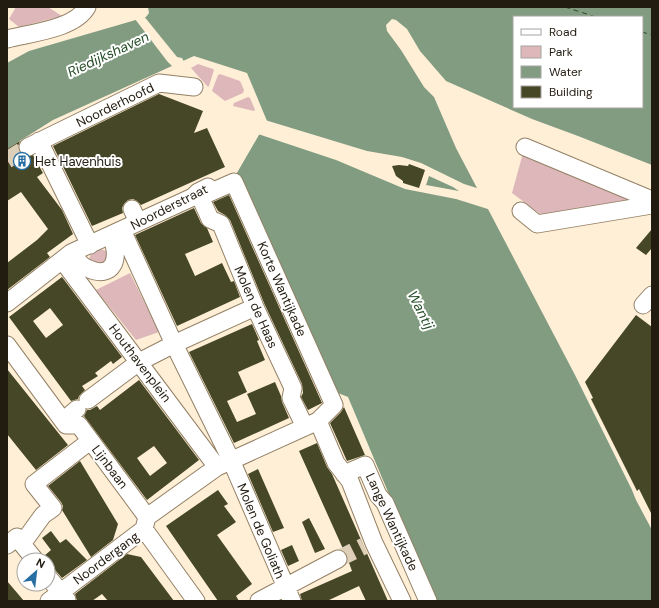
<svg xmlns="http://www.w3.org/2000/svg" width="659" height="608" viewBox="0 0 659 608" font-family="'DM Sans',sans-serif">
<rect width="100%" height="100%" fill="#ffefd7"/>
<path fill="#ddb7ba" d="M16,7H48L62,16L19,27L9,19Z
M198,64L213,69L214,70L209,86L208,87L191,68Z
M220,74L240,81L244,90L243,93L225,101L212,91L218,75Z
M248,97L250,98L255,110L254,111L233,106L234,103Z
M523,153L647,201L547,219L512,193Z
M98,248L106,251L108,259L102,266L89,260L91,252Z
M130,273L159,332L136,340L96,290Z"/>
<path fill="#819c81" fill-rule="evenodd" d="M148,7H652V165L578,136L532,119L446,81L420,51L407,29L396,20L392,19L386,25L387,31L401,50L424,87L434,97L456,148L575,375L632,490L636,500L652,530V601H434L348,397L338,393L332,396L234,178L267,121L247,73L194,56L53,120L7,149V63L29,51L146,17L149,13ZM514,17H642V107H514Z"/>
<path fill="#ffefd7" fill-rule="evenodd" d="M143,15L177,57L182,58L184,62L173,67L167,61L135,19Z
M265,120L367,151L402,157L421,163L464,184L480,189L491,210L456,199L405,189L336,160L258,134ZM429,176L453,187L459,191L426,185Z"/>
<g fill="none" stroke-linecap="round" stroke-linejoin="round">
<path stroke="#264e28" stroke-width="1" stroke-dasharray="5 4" stroke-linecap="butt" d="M565,7L596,17
M642,32L652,35"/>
</g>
<path fill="#454727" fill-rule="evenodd" d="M159,94L203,111L194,133L207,128L225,167L141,205L137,201L133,199L128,200L124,204L122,208L123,213L92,226L53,146Z
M20,141L18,146L19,152L23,155L27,157L33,155L43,173L37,177L62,210L73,234L47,253L50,257L7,290V263L37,240L48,229L21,192L7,201V149Z
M409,164L425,170L419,188L403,183V181L396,176L392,166L399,165L408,166Z
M229,195L322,403L308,410L301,397L303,393L302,384L264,303L230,220L225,215L218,211L213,202Z
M194,208L201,223L207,228L213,242L185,254L195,276L222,263L231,282L234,281L240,297L177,326L135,235Z
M652,229V248L646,255L636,248Z
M62,277L122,357L113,364L111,361L95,373L98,376L82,386L85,390L79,396L78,399L71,401L9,317ZM50,308L63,325L46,338L33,321Z
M636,315L652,327V515L639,489L637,491L591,399L593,398L585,382Z
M252,324L259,340L257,341L265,360L238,372L247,392L227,401L237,422L256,414L247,394L275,382L281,396L282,402L289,418L234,443L189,352Z
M7,369L68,445L36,470L7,434Z
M139,380L199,460L147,500L84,416L87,410H90L97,406L100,410ZM154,446L167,463L150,476L137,458Z
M344,407L365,455L347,461L330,423L341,412Z
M317,443L327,467L332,474L388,601H366L359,586L327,601H302L300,594L352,571L348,560L347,555L344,551L299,451Z
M80,461L118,524L113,540L91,557L62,510L63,506L61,502L48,486Z
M258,469L284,528L273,532L248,474Z
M218,490L228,504L224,506L236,522L217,535L252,584L236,596L239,601H218L166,526Z
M309,518L325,549L315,553L302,522Z
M51,531L60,543L66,539L87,560L62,578L55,570L48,567V560H45L44,556L51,550L42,538Z
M292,545L299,561L288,566L281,550Z
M127,554L141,557L174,601H108L102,594L92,601H77L75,594Z
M7,581L24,601H7Z"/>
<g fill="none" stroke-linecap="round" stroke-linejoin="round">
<path stroke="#decfb9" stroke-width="17" stroke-dasharray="17 8" stroke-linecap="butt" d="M7,160L28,147
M338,559L364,546"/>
<g stroke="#938165" stroke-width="19">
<path id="minor" d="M7,39C30,33 75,29 87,7
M39,141L90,245
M28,147L159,83L194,87
M525,147L652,200
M198,192L210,219L221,224L255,307L293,388L291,398L305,427
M132,209L138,222
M521,211L537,224L652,205
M122,230L174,344L231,460L292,601
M71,253C76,258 81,266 87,268C114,281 121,257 111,236
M62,260L217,467
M7,303L71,253L193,197L198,192L208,187
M643,305L652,295
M7,345L63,421L66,425H79L147,517L144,529L196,601
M88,400L139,362L174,344L255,307
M63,421L77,409
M318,421L336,463L350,481L374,543L402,601
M344,474L365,465L378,495L385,503L428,601
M147,517L217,467L318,421L334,405L234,182L209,193L207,188
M7,545L17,537L22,544
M35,560L22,544L43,515L53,508L34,484L90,441
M48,577L67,600
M49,601L144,529
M259,601L338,559"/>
</g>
<use href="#minor" stroke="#fff" stroke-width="17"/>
</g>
<defs>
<g id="building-ring" transform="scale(0.9)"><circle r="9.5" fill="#fff" stroke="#276ea2" stroke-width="1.5"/><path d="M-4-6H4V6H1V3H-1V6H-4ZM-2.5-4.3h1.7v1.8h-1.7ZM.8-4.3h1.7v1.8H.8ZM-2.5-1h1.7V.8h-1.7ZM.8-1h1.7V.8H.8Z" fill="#276ea2"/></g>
</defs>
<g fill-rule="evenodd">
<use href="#building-ring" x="22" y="161"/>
</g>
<g text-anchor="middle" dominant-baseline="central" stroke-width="4" stroke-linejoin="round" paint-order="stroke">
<g font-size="13" fill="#221b10" stroke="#fff">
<text transform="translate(115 105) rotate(-26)">Noorderhoofd</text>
<text transform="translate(169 207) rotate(-27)">Noorderstraat</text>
<text transform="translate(282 289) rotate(66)">Korte Wantijkade</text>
<text transform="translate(256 307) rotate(66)">Molen de Haas</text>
<text transform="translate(140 363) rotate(53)">Houthavenplein</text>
<text transform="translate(110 467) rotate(53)">Lijnbaan</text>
<text transform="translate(392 522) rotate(65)">Lange Wantijkade</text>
<text transform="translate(261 531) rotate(67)">Molen de Goliath</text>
<text transform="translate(106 558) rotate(-37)">Noordergang</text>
</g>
<g font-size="13" fill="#221b10" stroke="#fff" text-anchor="start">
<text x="35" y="161">Het Havenhuis</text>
</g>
<g font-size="14" font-style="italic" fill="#264e28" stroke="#fff">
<text transform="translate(108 54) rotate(-25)">Riedijkshaven</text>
<text transform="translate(421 310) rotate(63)">Wantij</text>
</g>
</g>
<rect width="659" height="608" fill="none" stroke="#221b10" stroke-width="16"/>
<rect x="513" y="16" width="130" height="92" fill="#ffffff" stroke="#a7a49f"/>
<rect x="521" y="29" width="20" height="6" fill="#ffffff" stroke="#a7a49f"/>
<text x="549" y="36" font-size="12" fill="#221b10">Road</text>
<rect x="521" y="46" width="20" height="12" fill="#ddb7ba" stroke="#a7a49f"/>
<text x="549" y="56" font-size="12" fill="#221b10">Park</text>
<rect x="521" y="66" width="20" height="12" fill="#819c81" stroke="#a7a49f"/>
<text x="549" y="76" font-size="12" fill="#221b10">Water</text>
<rect x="521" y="86" width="20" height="12" fill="#454727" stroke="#a7a49f"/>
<text x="549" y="96" font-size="12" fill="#221b10">Building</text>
<g transform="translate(36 572) rotate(28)"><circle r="19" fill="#ffffff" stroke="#a7a49f"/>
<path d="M0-3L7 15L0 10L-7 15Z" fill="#276ea2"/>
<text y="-6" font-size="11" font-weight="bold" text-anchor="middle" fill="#221b10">N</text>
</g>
</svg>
